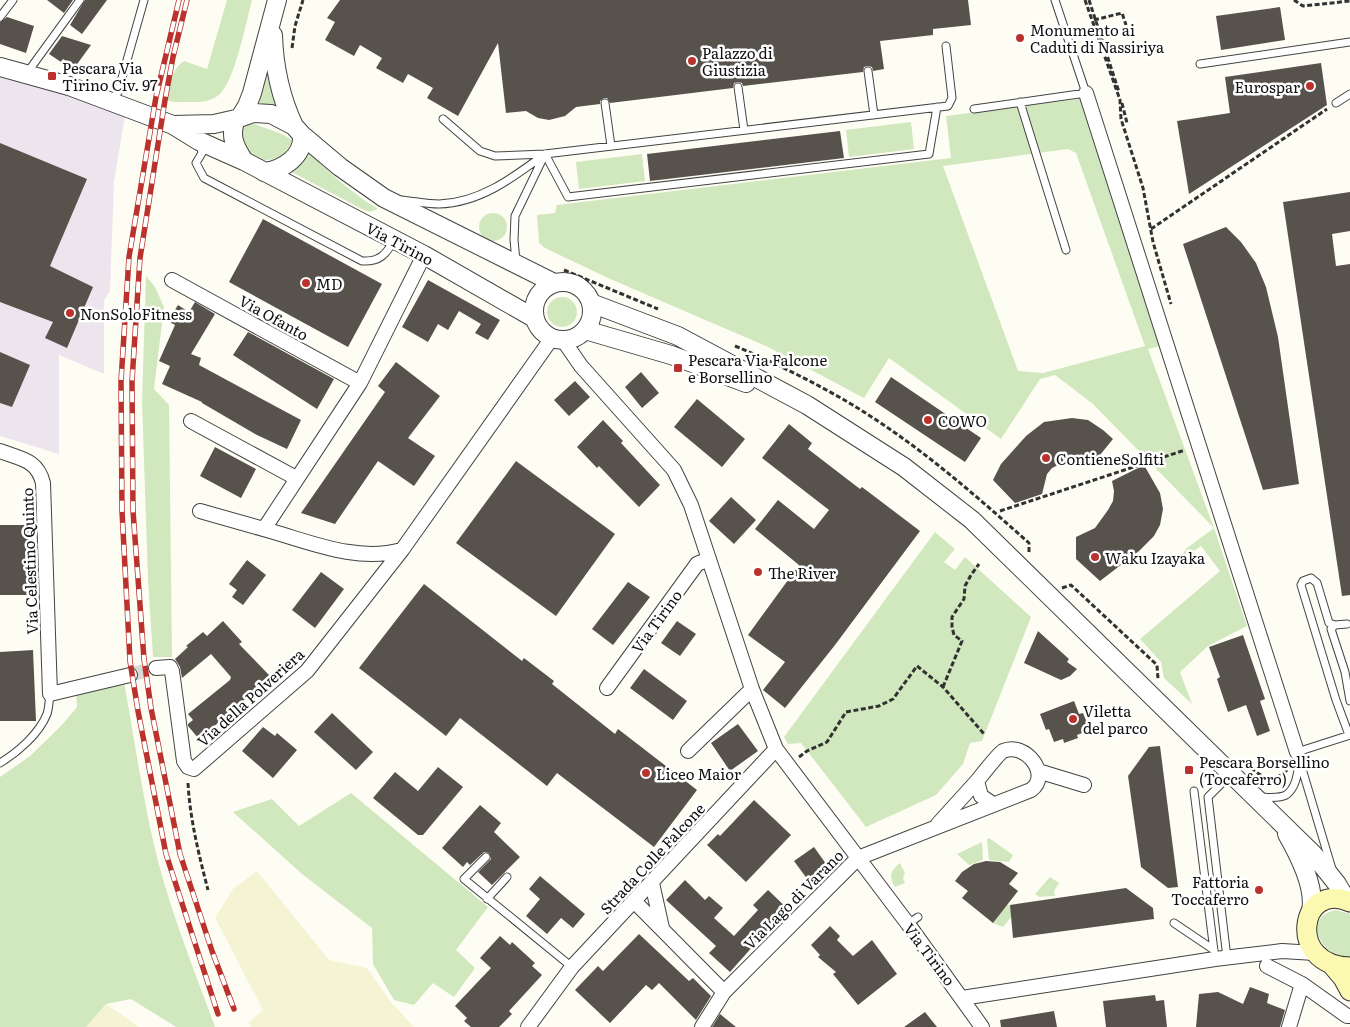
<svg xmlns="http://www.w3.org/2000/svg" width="1350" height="1027" viewBox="0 0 1350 1027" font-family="Literata,serif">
<rect width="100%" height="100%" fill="#fefdf3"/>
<path fill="#ede5ee" d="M0,72L126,110L114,182L110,291L104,300V374L59,355V454L0,436Z"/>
<path fill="#f4f3d4" d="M257,871L329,960L367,968L390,1001L414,1027H251L249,1022L263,1010L215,918L233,889Z
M106,1004L139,1027H86Z"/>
<path fill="#d1e8be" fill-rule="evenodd" d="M227,0H252C246,22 235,81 219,95C210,102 200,102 190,102C182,102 174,103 166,100C168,88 172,68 184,61L207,69Z
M269,67L279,109L253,102L262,86Z
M1093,97L1165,345L1148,349L1214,528L1247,626L1208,646L1180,672L1192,704L1164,678L1161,662L1140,639L1220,571L1201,546L1175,564L1187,548L1214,528L1093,404L1055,375L1040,379L1001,439L889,358L864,398L766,346L608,278L545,248L539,243L537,215L555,213L557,205L951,158L946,116ZM1068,149L1076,153L1145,346L1043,373L1018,371L943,166Z
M911,122L914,149L849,157L846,130Z
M251,123L282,134L292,140C285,165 250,168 243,142C242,137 243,131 243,126Z
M305,148C328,172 349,191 378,209L370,212L362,209L284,168Z
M642,154L645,181L579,189L576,162Z
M479 227a14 14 0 1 1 28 0a14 14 0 1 1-28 0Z
M146,276L155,287L164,307L154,389L169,405L172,657H153L148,580L142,401Z
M547 312a15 15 0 1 1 30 0a15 15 0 1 1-30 0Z
M935,532L955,549L944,562L955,570L965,557L1031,617L982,741L970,743L963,764L936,795L866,827L801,743L788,744L784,737Z
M124,682C135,742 143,802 158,861C173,918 195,972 215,1027H176L131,999L106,1004L86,1027H0V777L30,756L62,725L77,707L76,692Z
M351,793L488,907L456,950L475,968L454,997L433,983L414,1005L394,1000L373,964L372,928L302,874L233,812L272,799L299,826Z
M989,838L1013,855L1009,862L989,860L987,839Z
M982,842L983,860L969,865L957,854Z
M900,863L905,873L903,878L905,883L895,887C888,877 891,870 900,863Z
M1050,877L1059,883L1054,891L1055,896L1039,897L1035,894Z
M1006,905L1020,907L1003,927L993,923Z
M1336,910L1350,914V957C1322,959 1300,917 1336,910Z"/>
<path fill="#58524d" d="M47,0H73L64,13Z
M85,0H107L82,34L70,25Z
M340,0H968L971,25L933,29V35L880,41L884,69L873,71L872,67L868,66L864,67L863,72L743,86L742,83L738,82L734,83L733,88L610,103L607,98H604L600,101V104L576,107L565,116L549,120L538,118L526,111L506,113L498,43L458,116L427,98L433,88L408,74L403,83L376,68L382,58L360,45L354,56L325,40L335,22L327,18Z
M1280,7L1285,40L1221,50L1216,16Z
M7,17L34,26L26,53L0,44V22Z
M62,36L91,45L75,67L63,59L61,62L49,54Z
M1321,63L1327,105L1189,194L1177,121L1230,113L1225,77Z
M840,131L844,158L650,181L647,154Z
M0,143L87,179L50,266L93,287L67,348L45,338L53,322L0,302Z
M1350,192V231L1332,234L1336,266L1350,264V595L1342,596L1283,202Z
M263,219L382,284L348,347L229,282Z
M1226,227L1241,242L1256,263L1266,287L1278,337L1299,484L1263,490L1183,244Z
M428,280L500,320L488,340L475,333L481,324L459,311L448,330L438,324L428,342L402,327Z
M195,302L215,314L191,354L201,358L199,365L301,420L287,449L257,435L202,403V402L162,384L170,366L159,361L175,325L168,321L178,305L189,312Z
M248,332L334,379L317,409L233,355Z
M0,352L30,365L12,407L0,403Z
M396,362L440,396L408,438L435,456L414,486L378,461L335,524L301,513L385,392L378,386Z
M641,372L659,393L642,408L625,387Z
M891,377L981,438L965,462L875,402Z
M575,381L590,397L569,416L554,400Z
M697,399L745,439L722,467L674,427Z
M1072,418L1088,420L1103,430L1113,439L1091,466L1080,461L1068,460L1052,468L1047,474L1042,494L1015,503L993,480L1001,464L1026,436L1044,422Z
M603,420L623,441L621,443L660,485L639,507L599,466L597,468L577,447Z
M789,424L812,443L808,449L860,489L862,487L920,531L835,645L785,708L763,690L785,662L748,635L799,565L755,529L778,500L814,529L829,510L762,458Z
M215,447L256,469L241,498L200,476Z
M516,461L615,534L556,616L456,543Z
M1144,465L1160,493L1163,509L1160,525L1154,536L1139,551L1100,581L1076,559V537L1095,528L1108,510L1113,501L1114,491L1112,481Z
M731,497L756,520L734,544L709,521Z
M0,525H29L31,595H0Z
M247,560L266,575L243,605L232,597L237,590L229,584Z
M321,572L344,589L315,628L292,610Z
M628,582L650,597L613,645L592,629Z
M424,584L522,661L524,658L554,681L552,684L615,734L618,729L697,790L654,847L557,773L547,786L460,718L446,736L359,668Z
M223,621L242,642L239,644L269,675L237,707L199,739L188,726V724L193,720L188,714L230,680L231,677L211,654L182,678L180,667L175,659L188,647L186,646L203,632L207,636Z
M677,621L696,634L680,656L661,643Z
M1038,631L1069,659L1067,662L1077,669L1070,676L1061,680L1024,663Z
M1243,635L1265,699L1260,701L1270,731L1257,736L1246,705L1228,712L1217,679L1220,677L1209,647Z
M33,650L36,721H0V652Z
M644,669L687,701L673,720L630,688Z
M1074,701L1079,714L1083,713L1090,730L1077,735L1078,738L1064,743L1063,739L1054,742L1049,729L1046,730L1040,714Z
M332,713L373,752L356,770L314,732Z
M738,724L758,751L730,771L711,743Z
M263,727L275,736L277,733L297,750L273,778L242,751Z
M1160,746L1178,887L1168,888L1141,867L1128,776L1149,747Z
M438,767L463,787L423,835H418L373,798L395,772L418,791Z
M754,800L791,835L746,882L707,845L718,834L720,836Z
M480,805L501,823L494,832L520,857L492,885L478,872L491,859L489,853L484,852L470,865L467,862L463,867L442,848Z
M814,847L829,868L815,878L814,876L808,880L794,861Z
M986,861L1000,862L1018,873L1009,884L1018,891L993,923L962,898L968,891L955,881L962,872L974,864Z
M540,876L585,914L573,928L561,918L547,934L526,916L540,899L529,889Z
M685,880L705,900L709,896L723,908L714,918L734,936L758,910L753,905L768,890L790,911L764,938L762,936L730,972L709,953L716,946L666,900Z
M1126,888L1153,908L1154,919L1013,938L1010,905Z
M830,926L840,936L837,940L853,956L872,940L897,974L858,1005L833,974L836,972L818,957L820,955L811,945Z
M639,934L689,981L693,978L711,996L696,1020L659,983L652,990L646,985L610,1023L575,990L598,966L603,971Z
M500,936L510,945L512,942L535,963L532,966L542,975L509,1011L512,1014L499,1027H471L464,1021L467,1018L455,1006L491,968L480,958Z
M1250,987L1269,994L1267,1003L1285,1010L1280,1027H1196L1199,994L1218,992L1243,1004Z
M1155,995L1156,1001L1164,1000L1167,1027H1106L1103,1001Z
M1054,1011L1057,1027H1001L1000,1020Z
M925,1012L937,1027H904Z
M720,1014L736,1027H712Z"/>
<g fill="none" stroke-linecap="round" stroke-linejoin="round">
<path stroke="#dad9d1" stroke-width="14" stroke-dasharray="14 7" stroke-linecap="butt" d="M130,675L156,668"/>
<g stroke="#434343" stroke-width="9">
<path id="service" d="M0,17L13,0
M1200,64L1350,42
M868,71L874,115
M27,73L80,0
M738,87L744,130
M113,101L118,92L144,0
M1020,102L1066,250
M605,103L611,146
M1336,103L1350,94
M974,109L1086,93L1055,0
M443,119L480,151L495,156L545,154L948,106L952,98L946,46
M200,145L202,153L196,163L204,178L362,261C379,262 386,255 394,240
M545,154L568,197L929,154L937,107
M401,200C413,201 427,204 439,204C480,203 514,177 545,154L515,216L514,240L516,261
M1347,624L1335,625L1331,629L1345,672L1350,701
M1335,625L1329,623L1317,583L1311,578L1303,581L1301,585L1336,700L1349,735
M1297,752L1332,869
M1297,752L1350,735
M0,763C18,752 39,734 47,714C49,708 49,701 50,694
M1194,791L1215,959
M1258,797C1266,797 1279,799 1286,795C1295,789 1299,773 1298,762
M486,857L464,879L572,967
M487,899L507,877
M1174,923L1214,950
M908,924L918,917
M1227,958L1208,797L1231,774"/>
</g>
<g stroke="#434343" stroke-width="16">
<path id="minor" d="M1086,93L1297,752
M172,280L360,383
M563,340L581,366L674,470L691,505L752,689L776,749L908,924L982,1027
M191,421L296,478
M0,451C20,459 37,459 43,483L50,694L130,675
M200,511C224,518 249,525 274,532C315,544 359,562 402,550
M264,529L360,383L424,255
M156,668L170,667L172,671L184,761L188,767L194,769L307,671L402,550L552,338
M607,688L697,564L709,559
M688,751L752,689
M1038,771L1084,785
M938,824L977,781
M652,883L662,928
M634,901L724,992
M1267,966L1302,984
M962,998L1215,959L1282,951L1315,953
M528,1027L572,967L776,749
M702,1027L724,992L858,858L1031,790C1052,775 1025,741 1003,751C998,754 982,775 977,781L981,796L993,804
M1289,1027L1302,984L1347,1016H1350"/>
</g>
<g stroke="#434343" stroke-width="20">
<path id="tertiary" d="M273,35C274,68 280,96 294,126
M0,67L69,86L173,125L199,141L244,161L424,255L534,318
M240,117L247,106L252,93L277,0
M236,119C229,136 235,147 244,161
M173,125L214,124L236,119L253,113L271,114L294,126L302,135L340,167L384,198L554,283
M264,172C283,170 304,156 302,135
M534 311a29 29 0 1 1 58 0a29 29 0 1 1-58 0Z
M591,303L678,336L807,405L904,467L972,520L1314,855L1337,884L1347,901
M585,330L671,355L746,383
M1287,834C1299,855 1316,887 1311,911"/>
</g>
<g stroke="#323232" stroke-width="21">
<path id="secondary" d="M1350,902C1299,880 1286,966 1350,967
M1331,964L1343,978L1350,991"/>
</g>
<path stroke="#323232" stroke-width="3" stroke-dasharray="5 2.5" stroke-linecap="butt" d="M1085,0L1120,100L1121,119L1143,188L1153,242L1171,304
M1089,0L1119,92
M1294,0L1303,6L1350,1
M1094,20L1122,13L1126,25
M292,48L295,26L303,0
M1122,103L1127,123
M1151,229L1327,109
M564,270L658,309
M735,346C775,363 814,382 851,404C916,443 973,493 1029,543V554
M1000,511L1185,450
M1062,588L1071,585L1157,665L1158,679
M943,687L962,641L954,635L952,627V617L964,599L965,586L971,575L979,564
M799,757L807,751L827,742L846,712L879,706L893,699L917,666L943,687L985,735
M1251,768C1262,778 1275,783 1287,770
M188,783C190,820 199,855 208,890"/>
<use href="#service" stroke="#fff" stroke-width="7"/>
<use href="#minor" stroke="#fff" stroke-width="14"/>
<use href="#tertiary" stroke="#fff" stroke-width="18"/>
<use href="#secondary" stroke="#fbf8b2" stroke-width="19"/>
<g stroke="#bb312d" stroke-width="5.5">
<path id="rail" d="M179,0L156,97L129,257L121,381L122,511L130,661L138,711L166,854L218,1014
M187,0L173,57L165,100L140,258L132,381L133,511L144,659L151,708L180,854L212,951L234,1009"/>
</g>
<use href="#rail" stroke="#fff" stroke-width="4" stroke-dasharray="11" stroke-linecap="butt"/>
</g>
<g fill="#bb312d" stroke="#fff" stroke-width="2">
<circle cx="1020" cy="38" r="5"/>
<circle cx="692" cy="61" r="5"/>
<rect x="47" y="71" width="10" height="10" rx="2.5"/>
<circle cx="1310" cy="86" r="5"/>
<circle cx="306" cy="283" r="5"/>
<circle cx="70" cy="313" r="5"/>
<rect x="673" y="363" width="10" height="10" rx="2.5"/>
<circle cx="928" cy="420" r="5"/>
<circle cx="1046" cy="458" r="5"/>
<circle cx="1095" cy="557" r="5"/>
<circle cx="758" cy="572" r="5"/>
<circle cx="1073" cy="719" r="5"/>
<rect x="1184" y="765" width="10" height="10" rx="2.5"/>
<circle cx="646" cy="773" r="5"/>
<circle cx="1259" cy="890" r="5"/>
</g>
<g text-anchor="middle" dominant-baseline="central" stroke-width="5" stroke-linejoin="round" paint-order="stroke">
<g font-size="15" fill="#101010" stroke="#fff" text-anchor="start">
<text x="1030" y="29">Monumento ai<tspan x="1030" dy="17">Caduti di Nassiriya</tspan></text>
<text x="702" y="52">Palazzo di<tspan x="702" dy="17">Giustizia</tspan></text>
<text x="62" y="67">Pescara Via<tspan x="62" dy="17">Tirino Civ. 97</tspan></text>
<text x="1300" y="86" text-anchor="end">Eurospar</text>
<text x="316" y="283">MD</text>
<text x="80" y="313">NonSoloFitness</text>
<text x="688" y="359">Pescara Via Falcone<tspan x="688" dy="17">e Borsellino</tspan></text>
<text x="938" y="420">COWO</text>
<text x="1056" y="458">ContieneSolfiti</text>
<text x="1105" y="557">Waku Izayaka</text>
<text x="768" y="572">The River</text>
<text x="1083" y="710">Viletta<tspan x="1083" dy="17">del parco</tspan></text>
<text x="1199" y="761">Pescara Borsellino<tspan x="1199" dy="17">(Toccaferro)</tspan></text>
<text x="656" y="773">Liceo Maior</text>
<text x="1249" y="881" text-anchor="end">Fattoria<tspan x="1249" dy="17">Toccaferro</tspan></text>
</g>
<g font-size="15" fill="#101010" stroke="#fff">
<text transform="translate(400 243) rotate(28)">Via Tirino</text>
<text transform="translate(274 317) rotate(29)">Via Ofanto</text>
<text transform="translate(29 561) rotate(-92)">Via Celestino Quinto</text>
<text transform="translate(656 621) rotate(-54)">Via Tirino</text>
<text transform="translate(250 697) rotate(-42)">Via della Polveriera</text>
<text transform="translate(652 858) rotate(-47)">Strada Colle Falcone</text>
<text transform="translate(793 899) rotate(-45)">Via Lago di Varano</text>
<text transform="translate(930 954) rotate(53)">Via Tirino</text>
</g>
</g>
</svg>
